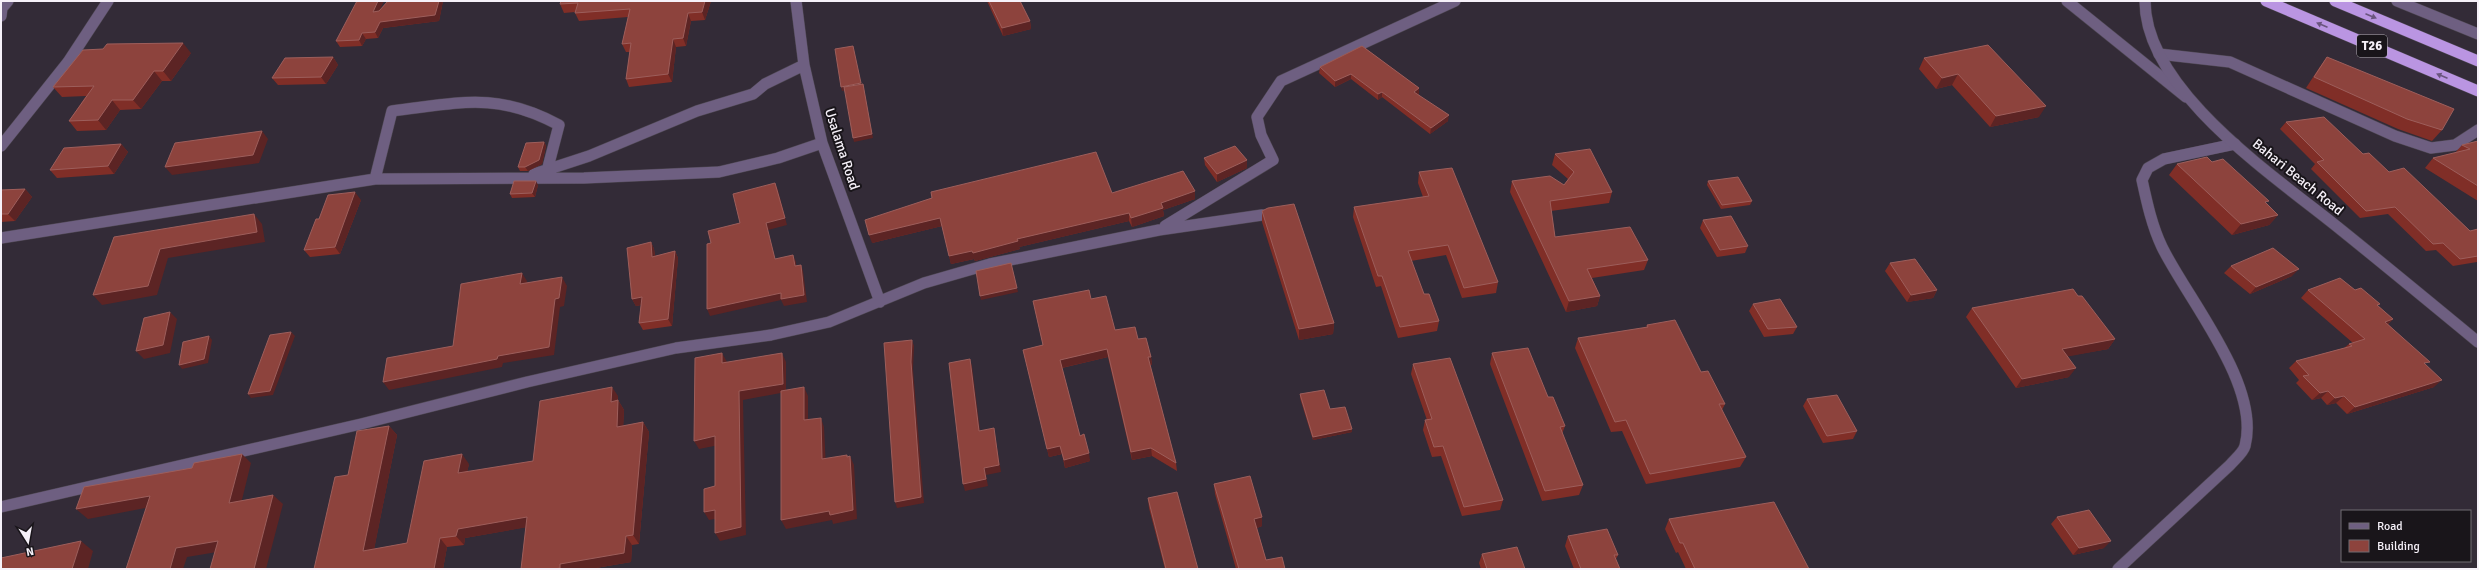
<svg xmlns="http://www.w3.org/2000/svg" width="2479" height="570" viewBox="0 0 2479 570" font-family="Signika,sans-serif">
<rect width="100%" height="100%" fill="#332b37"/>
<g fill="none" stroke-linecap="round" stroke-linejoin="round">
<g stroke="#4e4752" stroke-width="12">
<path id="minor" d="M796,1L804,65L822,143L880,302
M2067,1L2186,97
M2397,1L2478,34
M1,16L2,8L8,1
M2159,54L2230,62L2395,136L2431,148L2455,145L2478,130
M1,146L68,62L108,1
M534,174L589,156L697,111L753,94L765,84L804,65
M375,179L392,111C459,103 496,91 559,125L547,171
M1165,226L1273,160L1261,135L1257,117L1281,81L1455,1
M1,238L375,179L584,178L719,172L778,158L822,143
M1,507L361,424L527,382L676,348L771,335L829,322L924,283L990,264L1159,230L1262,215
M2118,569L2230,465C2235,459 2243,453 2245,446C2261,385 2188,300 2162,247C2152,226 2147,203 2142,180L2148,168L2164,159L2235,144"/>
</g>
<g stroke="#4e4752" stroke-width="12">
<path id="tertiary" d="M2145,1C2145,91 2276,177 2340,229C2386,266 2432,304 2478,342"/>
</g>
<g stroke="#4e4752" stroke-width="12">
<path id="trunk" d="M2266,1L2478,91
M2335,1L2478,61"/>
</g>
<use href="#minor" stroke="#6e5f81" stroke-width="11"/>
<use href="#tertiary" stroke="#6e5f81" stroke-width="11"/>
<use href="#trunk" stroke="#ba95e2" stroke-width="11"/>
</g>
<path fill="#802e27" d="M388,1H443L439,21L383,28L378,38L366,39L362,46L340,47L336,41L379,11Z
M561,1H711L705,20L691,21L686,46L676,47L672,82L629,87L626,79L630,52H626L622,44L628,17L579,21L575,13V12L564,13L560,4Z
M987,1H1020L1030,21L1031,29L1003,36Z
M1988,45L2039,117L1990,127L1952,85L1936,89L1919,69L1924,58Z
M1362,46L1419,88L1418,94L1448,121L1430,134L1382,97L1378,100L1351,79L1335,87L1319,73L1320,67Z
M191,53L171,81H162L141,109L120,110L106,130L77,131L69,121L86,96L62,97L53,87Z
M333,57L338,65L326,84L278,85L272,78Z
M2327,57L2442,130L2432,141L2398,129L2306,88L2319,68Z
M2286,122L2363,154L2470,231L2478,229V263L2477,262L2453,266L2436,250L2426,251L2388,214L2360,218L2311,169L2315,164L2280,129Z
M2478,141V201L2425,168L2433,158L2455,153L2462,145Z
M544,142L546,146L542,164L528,171H520L518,167Z
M121,144L128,152L114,174L57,178L50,170Z
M1555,154L1612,192L1609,203L1551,211L1555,237L1648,260L1644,270L1592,278L1600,296L1597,306L1566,312L1510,192L1512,181L1564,185L1568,179L1552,165Z
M1204,158L1247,168L1217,182L1205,165Z
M2212,162L2267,204L2278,215L2269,225L2232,235L2169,175L2177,164Z
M1419,172L1498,282L1496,293L1462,298L1446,255L1411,261L1424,294L1439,321L1437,331L1398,338L1381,286L1376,287L1353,217L1354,207L1423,197L1418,183Z
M1708,181L1752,201L1750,205L1721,209L1707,185Z
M538,185L535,197L512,198L510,194Z
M25,189L32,197L15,221L1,222V190Z
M1112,193L1195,199L1163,210L1164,216L1132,227L1129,221L1019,247L1020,249L975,261L974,259L951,264L942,226L872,243L932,198Z
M361,200L340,254L310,257L304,250L319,219Z
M1262,211L1334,323L1333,334L1299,340L1262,222Z
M1703,220L1748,246L1745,253L1717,257L1700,228Z
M651,242L654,249L655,256L675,251L678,258L672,326L643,330L639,323L641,305L636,306L632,299Z
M1890,263L1937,290L1933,298L1907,302L1885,271Z
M2231,266L2292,276L2250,294L2224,273Z
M2308,290H2355L2378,306L2393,319L2388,324L2426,365L2434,387L2347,414L2336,403L2327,405L2321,398L2312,400L2296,383L2299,380L2289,368L2296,361L2344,348L2349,344L2353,343L2301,298Z
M2078,296L2115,339L2108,349L2067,356L2069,377L2016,388L1966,317L1972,308Z
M1091,299L1115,330L1138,339L1151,357L1152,365H1150L1176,463L1177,471L1152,456L1132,460L1108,357L1062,368L1080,436L1090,461L1065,468L1062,454L1049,457L1023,350L1043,345L1033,301Z
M1753,304L1797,327L1793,334L1764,337L1749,311Z
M1647,325L1701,372L1725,404L1722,410L1746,457L1740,467L1646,484L1622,431L1611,432L1575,348L1578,338L1646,328Z
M1492,353L1548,397L1565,426L1562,434L1583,485L1579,495L1542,501L1490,364Z
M1413,364L1503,500L1500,510L1462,516L1441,456L1432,457L1423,430L1425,420H1427L1411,374Z
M1300,394L1330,409L1352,429V432L1313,440L1300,398Z
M618,396V400L624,410L623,426L643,422L649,432L639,544L632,545L631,562L590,569H521L526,527L465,538L464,545L447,547L443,569H314L348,475L389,426L397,435L374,549L407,543L469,464L467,472L533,461Z
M1807,399L1857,431L1853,439L1823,443L1803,406Z
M1214,484L1262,517V526L1257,528L1266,560L1285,569H1236L1215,494Z
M1148,498L1198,569H1165L1149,508Z
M2057,517L2104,548L2073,555L2051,524Z
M1669,519L1809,569H1686L1678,552L1676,553L1665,529Z
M1568,536L1618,555L1616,559L1620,569H1574L1565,546Z
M1482,554L1525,569H1481L1479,563Z"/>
<path fill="#5c2424" d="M378,1H384L376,18L373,12Z
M439,1H443L439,21L383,28L378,38L375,32L380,22Z
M705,1H711L705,20L702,12Z
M688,13L691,21L686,46L683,38Z
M1030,21L1031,29L1003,36L1002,28Z
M362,33L366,39L362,46L359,40Z
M673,39L676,47L672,82L668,74Z
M183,43L191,53L171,81L163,71Z
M854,50L862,87L842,91L841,87Z
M333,57L338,65L326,84L321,77Z
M154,71L162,81L141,109L133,100Z
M1351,74V79L1335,87V81Z
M1958,74L1952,85L1936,89L1942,78Z
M863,84L873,138L854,142L853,138Z
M1419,88V94L1413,97L1414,92Z
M1382,92V97L1378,100V94Z
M112,100L120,110L106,130L98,120Z
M2046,106L2039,117L1990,127L1996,116Z
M1449,115L1448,121L1430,134L1431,128Z
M262,131L268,139L259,163L172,175L165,167Z
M544,142L546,146L542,164L528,171L525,167Z
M121,144L128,152L114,174L108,166Z
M1247,160V168L1217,182V174Z
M536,181L538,185L535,197L532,193Z
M775,183L778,190L787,225L768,230L777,266L775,259L766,223Z
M25,189L32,197L15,221L8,214Z
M1195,191V199L1163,210L1164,216L1132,227L1131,218L1161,203Z
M355,192L361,200L340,254L335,247Z
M1129,213V221L1019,247L1020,249L975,261L974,259L951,264L949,256L1017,239Z
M254,214L262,224L265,242L168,258L157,295L102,305L93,295L160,249Z
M2278,215L2269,225L2232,235L2241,224Z
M940,218L942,226L872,243L869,235Z
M651,242L654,249L656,264L652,257Z
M675,251L678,258L672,326L668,319Z
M793,255L796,262L797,273L795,266Z
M801,265L803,271L807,302L784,306L781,300L710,316L707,309Z
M2299,269L2292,276L2250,294L2256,287Z
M522,273L527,281L525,292L520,284Z
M562,277L567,286L564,306L560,307L554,355L503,363L502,367L389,390L383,382L498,356L555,299Z
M1017,288L1018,292L981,300L980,296Z
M1937,290L1933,298L1907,302L1911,295Z
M1600,296L1597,306L1566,312L1569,301Z
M642,297L646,304L636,306L632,299Z
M170,312L177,319L170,353L144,359L136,351Z
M2393,319L2385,326V322Z
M1334,323L1333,334L1299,340V329Z
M291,332L295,336L273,395L251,398L248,394Z
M209,336L212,340L208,363L182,369L179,365Z
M2115,339L2108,349L2055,359L2062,349Z
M912,340L914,346L913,369L924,503L897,508L895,502L911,362Z
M1107,349L1108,357L1061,368L1060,360Z
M722,353L727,362V372L722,363Z
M782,353L786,362V392L743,400L746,535L720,541L715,533L739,391Z
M1148,357H1151L1152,365H1149Z
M970,359L972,366L981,438L979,431Z
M2076,368L2069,377L2016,388L2022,379Z
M2442,380L2434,387L2347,414L2355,407Z
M612,387L618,396L617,411L611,402Z
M804,387L808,396V430L804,420Z
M2328,391L2321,398L2312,400L2320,393Z
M2344,396L2336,403L2327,405L2335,398Z
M618,400L624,410L623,436L617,427Z
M821,418L824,427L826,468L822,459Z
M643,422L649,432L639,544L633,535Z
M389,426L397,435L372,560L363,551Z
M994,428L995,435L1001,472L986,475L988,486L965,491L963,484L984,468Z
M1352,429V432L1313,440V437Z
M715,436L719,445L699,449L694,441Z
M1060,446L1062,454L1049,457L1047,449Z
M1151,448L1152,456L1132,460L1131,452Z
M1089,453L1090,461L1065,468L1064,460Z
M242,454L251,463L239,512L229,503Z
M462,454L469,464L465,482L458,473Z
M850,456L854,465L857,519L833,524L832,520L786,529L781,520Z
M273,495L283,504L266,569H254Z
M150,496L161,505L88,519L76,509Z
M715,510L720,518L709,520L704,512Z
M527,517L534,526L465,538L464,545L456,536L458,529Z
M1262,517V526L1254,529V519Z
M626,536L632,545L631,562L590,569H554L560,564Z
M440,538L447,547L443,569H434Z
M81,541L93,551L88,569H72Z
M218,541L229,550L187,557L183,569H170L176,548Z
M2111,541L2104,548L2073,555L2079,548Z"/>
<path fill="#8d433d" stroke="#9d5e5b" d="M357,1H378L373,12L379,11L388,1H439L435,15L380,22L375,32L362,33L359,40L336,41Z
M561,1H705L702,12L688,13L683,38L673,39L668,74L626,79L631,43L622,44L630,9L575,13L578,3L560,4Z
M989,1H1020L1030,21L1002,28Z
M183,43L163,71H154L133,100H112L98,120L69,121L94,86L53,87L83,50L103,49L107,44Z
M1988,45L2046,106L1996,116L1958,74L1942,78L1924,58Z
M853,46L861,83L841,87L835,49Z
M1362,46L1419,88L1414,92L1449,115L1431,128L1382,92L1378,94L1351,74L1335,81L1320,67Z
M333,57L321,77L272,78L285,58Z
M2327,57L2454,109L2442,130L2407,119L2314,77Z
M863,84L872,134L853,138L844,87Z
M2324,117L2363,154L2369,153L2389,172L2404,168L2470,231L2478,229V256L2460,259L2443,243L2433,244L2395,207L2366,211L2317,162L2324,160L2286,122Z
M262,131L253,155L165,167L175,143Z
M2478,141V186L2433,158L2470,149L2462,145Z
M544,142L539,160L525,167H518L526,143Z
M121,144L108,166L50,170L64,148Z
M1235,146L1247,160L1217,174L1204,158Z
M1590,149L1612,192L1550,201L1555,237L1630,227L1648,260L1587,269L1600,296L1569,301L1512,181L1550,176L1564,185L1574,172L1555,154Z
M1096,152L1112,193L1183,171L1195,191L1161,203L1163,208L1131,218L1129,213L1017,239L1018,241L973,253L972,251L949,256L940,218L869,235L865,220L932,198L931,192Z
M2207,157L2212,162L2223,159L2269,201L2265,202L2278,215L2241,224L2177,164Z
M1452,168L1498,282L1464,288L1448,245L1408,251L1424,294H1429L1439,321L1400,327L1382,276H1378L1354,207L1429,196L1419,172Z
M1738,177L1752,201L1722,205L1708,181Z
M514,181H536L532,193L510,194Z
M775,183L785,218L766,223L775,259L793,255L795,266L801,265L804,295L781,299V293L707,309V244L711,243L708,231L740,223L733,194Z
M25,189L8,214H1V190Z
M355,192L335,247L304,250L316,219H319L328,195Z
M1294,204L1334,323L1299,329L1262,211L1268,208Z
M254,214L257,232L160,249L148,286L93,295L114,237Z
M1731,216L1748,246L1720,250L1703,220Z
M651,242L652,257L675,251L668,319L639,323L642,297L632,299L627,248Z
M2273,248L2299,269L2256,287L2231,266Z
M1915,259L1937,290L1911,295L1890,263Z
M1011,263L1017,288L980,296L976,271Z
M522,273L520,284L562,277L559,298L555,299L549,347L498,356L497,359L383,382L387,358L453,346L461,284Z
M2340,278L2355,290L2361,288L2380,304L2377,305L2393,319L2385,322L2430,362L2424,363L2442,380L2355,407L2344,396L2335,398L2328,391L2320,393L2303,376L2309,375L2296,361L2352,346L2349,344L2365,339L2308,290Z
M2073,289L2078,296H2082L2115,339L2062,349L2076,368L2022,379L1972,308Z
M1089,290L1091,299L1106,296L1115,330L1135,327L1138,339L1146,338L1151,357H1148L1176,463L1151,448L1131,452L1107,349L1060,360L1080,436L1084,434L1089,453L1064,460L1060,446L1047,449L1023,350L1043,345L1033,301Z
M1780,299L1797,327L1768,329L1753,304Z
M170,312L163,345L136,351L144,318Z
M1675,320L1701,372L1708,371L1725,404H1719L1746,457L1650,474L1626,420L1615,422L1578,338L1648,327L1647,325Z
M291,332L270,391L248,394L270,335Z
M209,336L204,359L179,365L183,342Z
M912,340L911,362L921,497L895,502L884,343Z
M1528,348L1548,397H1553L1565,426L1560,427L1583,485L1545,491L1492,353Z
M722,353V363L782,353L783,384L739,391L741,527L715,533V510L704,512V489L715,486V436L694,441L695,358Z
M1450,358L1503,500L1464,507L1443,446L1434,447L1425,420L1432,419L1413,364Z
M970,359L979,431L994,428L999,465L984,468L986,479L963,484L949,363Z
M612,387L611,402L618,400L617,427L643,422L633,535L626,536L624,553L560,564V568L554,569H521L527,517L458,529L456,536L440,538L434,569H314L335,477L348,475L357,431L389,426L363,551L407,543L424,461L462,454L458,473L533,461L540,401Z
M804,387V420L821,418L822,459L847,455V457L850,456L853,510L830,515L829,511L781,520V391Z
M1324,390L1330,409L1345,407L1352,429L1313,437L1300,394Z
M1837,395L1857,431L1827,436L1807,399Z
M242,454L229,503L273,495L254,569H210L218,541L176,548L170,569H126L150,496L76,509L84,487L192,468L194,463Z
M1250,476L1262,517L1254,519L1266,560L1282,557L1285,569H1239L1214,484Z
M1177,492L1198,569H1166L1148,498Z
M1774,502L1809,569H1695L1683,543H1680L1669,519Z
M2089,510L2111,541L2079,548L2057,517Z
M1607,529L1618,555H1614L1620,569H1581L1568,536Z
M81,541L72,569H1V558Z
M1517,547L1525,569H1487L1482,554Z"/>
<defs><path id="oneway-solid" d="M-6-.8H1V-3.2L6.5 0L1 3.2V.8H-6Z"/></defs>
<g fill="#6a557e">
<use href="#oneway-solid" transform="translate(2371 16) rotate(23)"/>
<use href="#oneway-solid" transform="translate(2322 25) rotate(-157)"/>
<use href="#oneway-solid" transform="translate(2442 76) rotate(-157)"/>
</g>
<g text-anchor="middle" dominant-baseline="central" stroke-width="4" stroke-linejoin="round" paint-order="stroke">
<rect fill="#19151a" stroke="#b4afb6" stroke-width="1" x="2357" y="35" width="30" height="22" rx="3"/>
<g font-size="13" font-weight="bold" fill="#f6f1f9">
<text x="2372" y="46">T26</text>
</g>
<g font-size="14" fill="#f6f1f9" stroke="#19151a">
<text transform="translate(842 149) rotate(72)">Usalama Road</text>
<text transform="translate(2298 177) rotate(39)">Bahari Beach Road</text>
</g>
</g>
<rect width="2479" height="570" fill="none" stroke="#f6f1f9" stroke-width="4"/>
<rect x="2341" y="510" width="130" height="52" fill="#19151a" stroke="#716d73"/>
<rect x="2349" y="523" width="20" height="6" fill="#6e5f81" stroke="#716d73"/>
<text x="2377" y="530" font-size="12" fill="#f6f1f9">Road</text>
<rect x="2349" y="540" width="20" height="12" fill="#8d433d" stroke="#716d73"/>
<text x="2377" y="550" font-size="12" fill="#f6f1f9">Building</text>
<g transform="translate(28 542) rotate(169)" stroke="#19151a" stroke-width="3" paint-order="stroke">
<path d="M0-3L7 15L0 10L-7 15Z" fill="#f6f1f9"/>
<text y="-6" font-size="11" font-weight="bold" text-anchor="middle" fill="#f6f1f9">N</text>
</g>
</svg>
